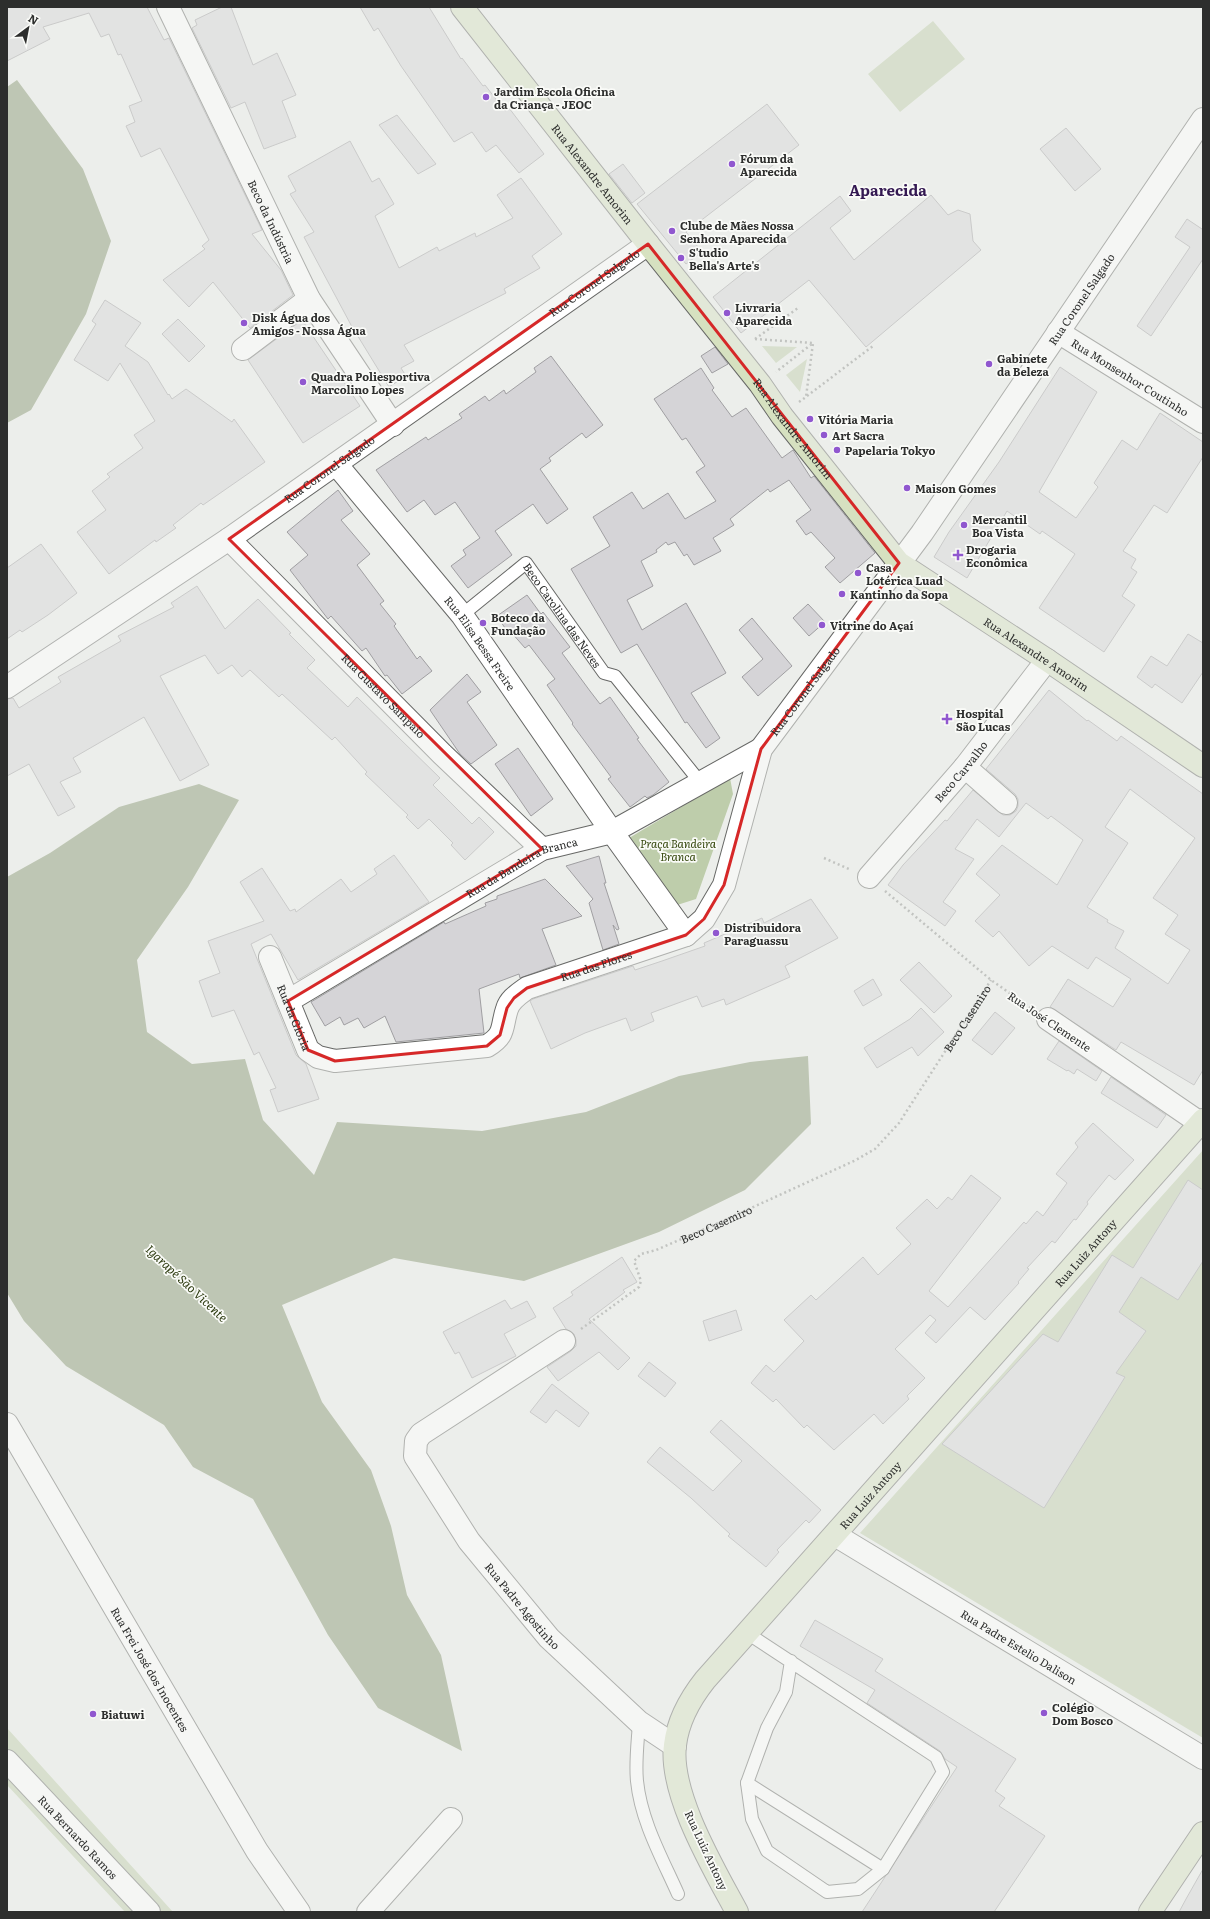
<svg xmlns="http://www.w3.org/2000/svg" width="1210" height="1919" viewBox="0 0 1210 1919" font-family="Literata,serif">
<rect width="100%" height="100%" fill="#eceeeb"/>
<path fill="#becdab" d="M933,21L965,59L900,112L868,74Z
M762,346L797,347L776,363Z
M807,359L800,392L786,375Z
M730,778L733,794L696,899L674,906L629,838Z
M1203,1150V1738L860,1533Z
M7,1728L173,1912H125L7,1785Z"/>
<path fill="#869571" d="M17,80L83,169L111,241L86,314L31,410L7,423V87Z
M199,784L239,800L188,887L137,960L147,1032L192,1064L245,1059L263,1120L314,1175L337,1122L482,1131L586,1112L679,1076L750,1062L808,1056L811,1124L745,1190L659,1232L524,1281L394,1258L282,1305L322,1402L371,1470L391,1526L407,1595L441,1655L462,1751L378,1708L328,1635L253,1499L193,1467L164,1425L66,1366L24,1321L7,1293V877L50,853L119,807Z"/>
<path fill="#d5d4d7" stroke="#a09fa2" fill-rule="evenodd" d="M7,7H147L164,40L169,38L262,230L252,234L281,270L293,295L250,328L213,282L189,307L163,280L205,249L202,246L209,240L160,148L141,157L126,126L135,122L129,106L142,101L121,54L118,55L109,34L101,37L89,13L43,27L50,39L7,61Z
M222,7H231L253,65L277,53L296,95L282,101L296,137L264,149L245,102L231,108L192,28L197,25L195,20Z
M360,7H429L461,59L462,58L483,86L485,85L505,111L509,108L544,154L519,173L496,145L486,152L472,132L454,142L401,66L378,28L374,31Z
M767,104L799,145L686,232L702,252L686,264L637,204Z
M397,115L436,164L418,174L379,125Z
M1066,128L1101,169L1075,191L1040,149Z
M350,141L372,182L379,178L394,204L375,216L399,268L437,247L439,251L475,233L476,237L513,218L497,195L521,178L562,234L532,256L540,268L504,289L506,293L404,345L414,361L401,368L406,376L389,387L351,325L304,237L314,232L290,194L296,191L288,176Z
M623,164L645,193L632,203L609,174Z
M931,195L948,215L958,210L970,214L973,241L981,250L866,347L809,280L741,333L713,297L840,196L851,211L830,228L854,260Z
M1187,219L1202,229L1203,228V259L1151,336L1137,326L1190,247L1175,237Z
M105,300L141,323L125,346L148,362L168,395L169,394L172,399L186,389L232,422L234,419L265,462L203,505L201,503L173,525L176,528L156,542L155,540L109,574L77,532L106,510L92,491L110,477L107,474L143,448L134,435L155,421L120,363L108,381L74,360L96,324L92,321Z
M178,319L205,346L189,362L162,334Z
M302,320L360,406L303,443L248,360Z
M715,347L728,364L712,373L701,356Z
M551,356L603,425L586,438L582,433L549,458L551,461L540,469L568,509L547,524L533,504L495,531L512,555L468,588L451,566L466,555L463,550L480,538L455,502L435,515L424,500L407,512L376,470L426,437L428,440L462,418L459,414L485,396L489,401L504,390L506,394L536,372L534,368Z
M1060,367L1097,392L1039,492L1076,518L1098,487L1094,483L1122,440L1137,450L1160,413L1203,442V457L1167,513L1154,505L1123,551L1136,559L1131,568L1137,572L1122,596L1135,605L1104,652L1039,608L1075,554L1042,531L1040,534L1007,511L967,578L934,557L949,532L999,462Z
M701,368L714,388L712,390L732,417L746,408L782,458L793,450L811,478L814,476L875,553L840,583L825,567L835,558L811,532L806,535L796,521L811,510L789,480L770,492L768,489L730,519L734,525L713,538L721,551L694,565L687,554L684,556L675,542L668,545L666,542L656,550L657,552L641,561L653,586L627,600L642,630L686,603L726,673L691,693L720,738L706,748L687,722L685,723L637,644L621,653L571,569L610,546L593,517L632,492L643,509L668,493L685,519L716,501L696,472L705,466L686,438L682,440L654,399Z
M338,490L353,511L341,520L370,554L357,565L384,601L380,604L396,624L394,626L417,659L420,656L432,671L402,694L387,675L385,676L366,648L362,651L331,616L328,619L290,570L308,555L287,532Z
M41,544L77,593L48,615L22,632L20,630L7,639V568Z
M197,586L225,629L258,599L291,633L289,634L315,660L307,668L348,707L357,697L440,778L433,785L472,824L479,817L494,832L465,860L451,845L453,843L429,819L418,829L406,817L408,815L365,774L367,772L335,737L332,740L282,694L279,697L250,670L242,677L232,665L218,674L205,655L160,676L209,765L180,781L144,717L73,758L81,772L60,782L75,807L58,816L29,764L7,776V699L13,698L19,708L61,682L58,677L121,641L118,636L174,607L171,603Z
M527,595L541,614L543,612L570,647L562,653L590,691L600,704L610,697L639,738L637,739L669,782L653,795L647,798L645,796L630,807L608,779L611,777L572,724L573,723L547,685L555,679L529,645L525,648L511,632L509,634L497,616Z
M808,604L825,622L809,636L793,618Z
M752,618L792,666L758,696L742,677L763,659L739,630Z
M1188,634L1203,643V672L1182,703L1155,684L1152,688L1137,677L1151,656L1167,666Z
M467,674L481,692L467,702L497,745L471,764L460,754L430,710Z
M1049,690L1087,721L1088,720L1117,741L1121,736L1203,794V1070L1194,1085L1121,1042L1116,1050L1050,1007L1068,979L1113,1007L1131,979L1096,957L1088,969L1052,946L1029,966L999,931L993,937L975,921L1000,895L976,874L1002,845L1057,885L1083,840L1051,816L1048,819L1026,803L999,837L977,819L955,849L974,859L943,902L956,911L945,926L888,885L903,865L945,820L947,821L973,790L1003,815H1010L1016,811L1018,806V799L1015,794L986,769ZM1130,789L1195,838L1153,898L1178,915L1165,934L1190,950L1168,984L1115,948L1124,931L1107,922L1108,920L1087,907L1128,843L1105,827Z
M518,748L553,799L531,816L495,764Z
M394,855L429,902L298,980L271,934L251,944L296,1055L306,1064L319,1099L278,1112L270,1090L276,1088L259,1052L254,1055L234,1010L212,1017L199,981L220,973L208,941L264,921L240,882L262,868L290,911L295,909L296,912L341,879L351,892L377,874L374,869Z
M599,856L606,883H604L619,929L617,930L613,925L619,944L603,950L589,903L593,899L566,866Z
M545,879L582,916L542,929L556,965L520,978L519,974L479,989L484,1033L396,1042L385,1016L364,1028L358,1018L344,1025L340,1017L325,1026L311,1002L444,922L445,924L486,906L485,903L497,899V896Z
M811,899L838,938L785,966L790,977L726,1005L724,999L702,1007L697,996L651,1013L654,1021L631,1031L626,1018L585,1033L551,1049L530,1001L533,999L633,966L635,970L662,961L705,946L704,943L762,918L764,923Z
M919,962L952,996L934,1013L900,980Z
M873,979L882,995L863,1006L854,991Z
M921,1008L944,1032L918,1056L912,1047L877,1068L864,1048L910,1019Z
M995,1012L1015,1028L992,1055L972,1040Z
M1059,1041L1102,1071L1096,1081L1077,1069L1074,1074L1068,1070L1067,1071L1047,1059Z
M1111,1077L1166,1115L1157,1128L1101,1093Z
M1093,1123L1134,1160L1115,1180L1109,1175L1087,1202L1088,1204L1076,1220L1074,1219L1055,1243L1052,1241L1027,1268L1029,1269L1018,1282L1019,1283L985,1320L970,1307L936,1343L925,1333L936,1320L930,1315L895,1349L925,1378L907,1396L909,1399L883,1424L874,1414L834,1450L807,1425L804,1428L776,1399L773,1402L751,1383L766,1365L774,1372L804,1341L784,1320L811,1295L816,1300L863,1257L878,1275L911,1244L896,1228L927,1199L937,1209L948,1197L952,1200L971,1175L1001,1198L929,1291L948,1307L1024,1222L1026,1224L1037,1211L1043,1216L1067,1183L1056,1174L1078,1147L1075,1143Z
M1188,1180L1203,1190V1261L1178,1300L1141,1277L1119,1312L1146,1331L1116,1373L1125,1377L1044,1508L942,1444L1043,1334L1058,1342L1112,1255L1133,1268Z
M622,1257L637,1282L623,1290L625,1292L589,1319L630,1358L618,1370L599,1352L558,1381L547,1367L571,1351L576,1346V1340L574,1334L566,1329L553,1308L573,1295L571,1292Z
M505,1300L511,1309L527,1301L536,1317L504,1334L516,1356L472,1378L459,1352L455,1354L443,1332Z
M736,1310L742,1330L709,1341L703,1321Z
M649,1362L676,1383L665,1397L638,1376Z
M552,1384L589,1413L579,1427L556,1410L546,1423L530,1412Z
M721,1420L821,1510L809,1523L806,1520L777,1550L779,1552L766,1567L728,1536L730,1534L691,1498L647,1462L660,1447L713,1491L742,1461L710,1432Z
M815,1620L883,1659L875,1671L1016,1759L995,1791L1005,1798L999,1806L1045,1836L994,1912H862L957,1767L945,1759L940,1751L867,1703L875,1690L800,1646Z
M1203,1869V1912H1179L1186,1899Z"/>
<g fill="none" stroke-linecap="round" stroke-linejoin="round">
<g stroke="#676866" stroke-width="14">
<g id="lane">
<path id="s2" d="M462,615L526,563L604,673L615,676L700,782"/>
<path d="M747,1633L936,1757L943,1772L883,1869L858,1889L827,1892L767,1851L752,1819L747,1783L767,1728L786,1692L791,1661"/>
<path d="M639,1722C638,1741 635,1762 637,1781C641,1821 662,1858 678,1894"/>
<path d="M747,1783L883,1869"/>
</g>
</g>
<g stroke="#676866" stroke-width="24">
<g id="street">
<path id="s3" d="M168,7L309,299L393,425"/>
<path id="s4" d="M1058,332L1203,422"/>
<path d="M243,349L309,299"/>
<path id="s5" d="M336,464L462,615L612,832L686,935"/>
<path id="s6" d="M229,539L442,754L542,849"/>
<path id="s7" d="M7,687L229,539L648,244"/>
<path d="M965,767L1006,803"/>
<path id="s8" d="M869,877L965,767L1047,660"/>
<path id="s9" d="M270,957L308,1050L318,1057L335,1061L487,1046C506,1035 501,1027 507,1009C510,999 519,994 527,988L686,935L704,919L724,885L761,749L922,533L1203,119"/>
<path id="s10" d="M288,1001L542,849L612,832L761,749"/>
<path d="M1048,1019L1203,1125"/>
<path id="s11" d="M564,1341L421,1434L416,1441L415,1456L469,1541L549,1638L639,1722L675,1746"/>
<path id="s12" d="M7,1424L257,1851L299,1912"/>
<path id="s13" d="M835,1535L1203,1758"/>
<path id="s14" d="M7,1761L149,1912"/>
<path d="M368,1912L451,1819"/>
</g>
</g>
<g stroke="#676866" stroke-width="24">
<g id="secondary">
<path id="s15" d="M462,7L648,244L760,384L782,416L899,563L1047,660L1203,766"/>
<path id="s16" d="M737,1912C714,1869 669,1794 675,1745C678,1720 690,1699 705,1680L1203,1120"/>
<path d="M1150,1912L1203,1833"/>
</g>
</g>
<g stroke="#8e908e" stroke-width="2.5" stroke-dasharray="2 3" stroke-linecap="butt">
<path d="M755,339L813,343L776,372"/>
<path d="M755,339L798,308"/>
<path d="M807,396L873,346"/>
<path d="M799,402L806,397L813,343"/>
<path d="M824,858L849,869"/>
<path d="M885,891L991,980L1031,1008"/>
<path id="s1" d="M581,1329L639,1287L641,1281L634,1261L641,1254L656,1250L714,1225L856,1160L875,1149L899,1123L991,980"/>
</g>
<use href="#lane" stroke="#fff" stroke-width="12"/>
<use href="#street" stroke="#fff" stroke-width="22"/>
<use href="#secondary" stroke="#d6e1c0" stroke-width="22"/>
</g>
<path d="M0 0H1210V1919H0ZM648,244L899,563L761,749L724,885L704,919L686,935L527,988L514,998L507,1008L500,1035L487,1046L335,1061L308,1050L288,1001L542,849L229,539Z" fill="#eceeeb" fill-opacity=".55" fill-rule="evenodd"/>
<path fill="none" stroke="#d62828" stroke-width="3" stroke-linejoin="round" d="M648,244L899,563L761,749L724,885L704,919L686,935L527,988L514,998L507,1008L500,1035L487,1046L335,1061L308,1050L288,1001L542,849L229,539Z"/>
<g fill="#9057cf" stroke="#fafbf8" stroke-width="1.5">
<circle cx="486" cy="97" r="4"/>
<circle cx="732" cy="164" r="4"/>
<circle cx="672" cy="231" r="4"/>
<circle cx="681" cy="258" r="4"/>
<circle cx="727" cy="313" r="4"/>
<circle cx="244" cy="323" r="4"/>
<circle cx="989" cy="364" r="4"/>
<circle cx="303" cy="382" r="4"/>
<circle cx="810" cy="419" r="4"/>
<circle cx="824" cy="435" r="4"/>
<circle cx="837" cy="450" r="4"/>
<circle cx="907" cy="488" r="4"/>
<circle cx="964" cy="525" r="4"/>
<path d="M956 549h4v4h4v4h-4v4h-4v-4h-4v-4h4z"/>
<circle cx="858" cy="573" r="4"/>
<circle cx="842" cy="594" r="4"/>
<circle cx="483" cy="623" r="4"/>
<circle cx="822" cy="625" r="4"/>
<path d="M945 713h4v4h4v4h-4v4h-4v-4h-4v-4h4z"/>
<circle cx="716" cy="933" r="4"/>
<circle cx="1044" cy="1713" r="4"/>
<circle cx="93" cy="1714" r="4"/>
</g>
<g text-anchor="middle" dominant-baseline="central" stroke-width="3.5" stroke-linejoin="round" paint-order="stroke">
<g font-size="11" font-weight="bold" fill="#2d2e2d" stroke="#fafbf8" text-anchor="start">
<text x="494" y="91">Jardim Escola Oficina<tspan x="494" dy="13">da Criança - JEOC</tspan></text>
<text x="740" y="158">Fórum da<tspan x="740" dy="13">Aparecida</tspan></text>
<text x="680" y="225">Clube de Mães Nossa<tspan x="680" dy="13">Senhora Aparecida</tspan></text>
<text x="689" y="252">S'tudio<tspan x="689" dy="13">Bella's Arte's</tspan></text>
<text x="735" y="307">Livraria<tspan x="735" dy="13">Aparecida</tspan></text>
<text x="252" y="317">Disk Água dos<tspan x="252" dy="13">Amigos - Nossa Água</tspan></text>
<text x="997" y="358">Gabinete<tspan x="997" dy="13">da Beleza</tspan></text>
<text x="311" y="376">Quadra Poliesportiva<tspan x="311" dy="13">Marcolino Lopes</tspan></text>
<text x="818" y="419">Vitória Maria</text>
<text x="832" y="435">Art Sacra</text>
<text x="845" y="450">Papelaria Tokyo</text>
<text x="915" y="488">Maison Gomes</text>
<text x="972" y="519">Mercantil<tspan x="972" dy="13">Boa Vista</tspan></text>
<text x="966" y="549">Drogaria<tspan x="966" dy="13">Econômica</tspan></text>
<text x="866" y="567">Casa<tspan x="866" dy="13">Lotérica Luad</tspan></text>
<text x="850" y="594">Kantinho da Sopa</text>
<text x="491" y="617">Boteco da<tspan x="491" dy="13">Fundação</tspan></text>
<text x="830" y="625">Vitrine do Açaí</text>
<text x="956" y="713">Hospital<tspan x="956" dy="13">São Lucas</tspan></text>
<text x="724" y="927">Distribuidora<tspan x="724" dy="13">Paraguassu</tspan></text>
<text x="1052" y="1707">Colégio<tspan x="1052" dy="13">Dom Bosco</tspan></text>
<text x="101" y="1714">Biatuwi</text>
</g>
<g font-size="11" fill="#2d2e2d" stroke="#fafbf8">
<text stroke="none"><textPath href="#s15" startOffset="212">Rua Alexandre Amorim</textPath></text>
<text stroke="none"><textPath href="#s3" startOffset="238">Beco da Indústria</textPath></text>
<text stroke="none"><textPath href="#s7" startOffset="713">Rua Coronel Salgado</textPath></text>
<text stroke="none"><textPath href="#s9" startOffset="1281">Rua Coronel Salgado</textPath></text>
<text stroke="none"><textPath href="#s4" startOffset="85">Rua Monsenhor Coutinho</textPath></text>
<text stroke="none"><textPath href="#s15" startOffset="536">Rua Alexandre Amorim</textPath></text>
<text stroke="none"><textPath href="#s7" startOffset="389">Rua Coronel Salgado</textPath></text>
<text stroke="none"><textPath href="#s2" startOffset="146">Beco Carolina das Neves</textPath></text>
<text stroke="none"><textPath href="#s5" startOffset="230">Rua Elisa Bessa Freire</textPath></text>
<text stroke="none"><textPath href="#s15" startOffset="872">Rua Alexandre Amorim</textPath></text>
<text stroke="none"><textPath href="#s9" startOffset="801">Rua Coronel Salgado</textPath></text>
<text stroke="none"><textPath href="#s6" startOffset="220">Rua Gustavo Sampaio</textPath></text>
<text stroke="none"><textPath href="#s8" startOffset="140">Beco Carvalho</textPath></text>
<text stroke="none"><textPath href="#s10" startOffset="270">Rua da Bandeira Branca</textPath></text>
<text stroke="none"><textPath href="#s9" startOffset="429">Rua das Flores</textPath></text>
<text stroke="none"><textPath href="#s9" startOffset="65">Rua da Glória</textPath></text>
<text stroke="none"><textPath href="#s1" startOffset="526">Beco Casemiro</textPath></text>
<text transform="translate(1050 1021) rotate(34)">Rua José Clemente</text>
<text stroke="none"><textPath href="#s1" startOffset="190">Beco Casemiro</textPath></text>
<text stroke="none"><textPath href="#s16" startOffset="825">Rua Luiz Antony</textPath></text>
<text stroke="none"><textPath href="#s16" startOffset="501">Rua Luiz Antony</textPath></text>
<text stroke="none"><textPath href="#s11" startOffset="379">Rua Padre Agostinho</textPath></text>
<text stroke="none"><textPath href="#s13" startOffset="215">Rua Padre Estelio Dalison</textPath></text>
<text stroke="none"><textPath href="#s12" startOffset="284">Rua Frei José dos Inocentes</textPath></text>
<text stroke="none"><textPath href="#s14" startOffset="104">Rua Bernardo Ramos</textPath></text>
<text transform="translate(707 1850) rotate(65)">Rua Luiz Antony</text>
</g>
<g font-size="11" font-style="italic" fill="#35480d" stroke="#fafbf8">
<text x="678" y="843">Praça Bandeira<tspan x="678" dy="13">Branca</tspan></text>
</g>
<g font-size="12" font-style="italic" fill="#29380c" stroke="#fafbf8">
<text transform="translate(187 1283) rotate(43)">Igarapé São Vicente</text>
</g>
<g font-size="15" font-weight="bold" fill="#341952" stroke="#fafbf8">
<text x="888" y="189">Aparecida</text>
</g>
</g>
<rect width="1210" height="1919" fill="none" stroke="#2d2e2d" stroke-width="16"/>
<g transform="translate(28 28) rotate(32)" stroke="#fafbf8" stroke-width="3" paint-order="stroke">
<path d="M0-3L7 15L0 10L-7 15Z" fill="#2d2e2d"/>
<text y="-6" font-size="11" font-weight="bold" text-anchor="middle" fill="#2d2e2d">N</text>
</g>
</svg>
